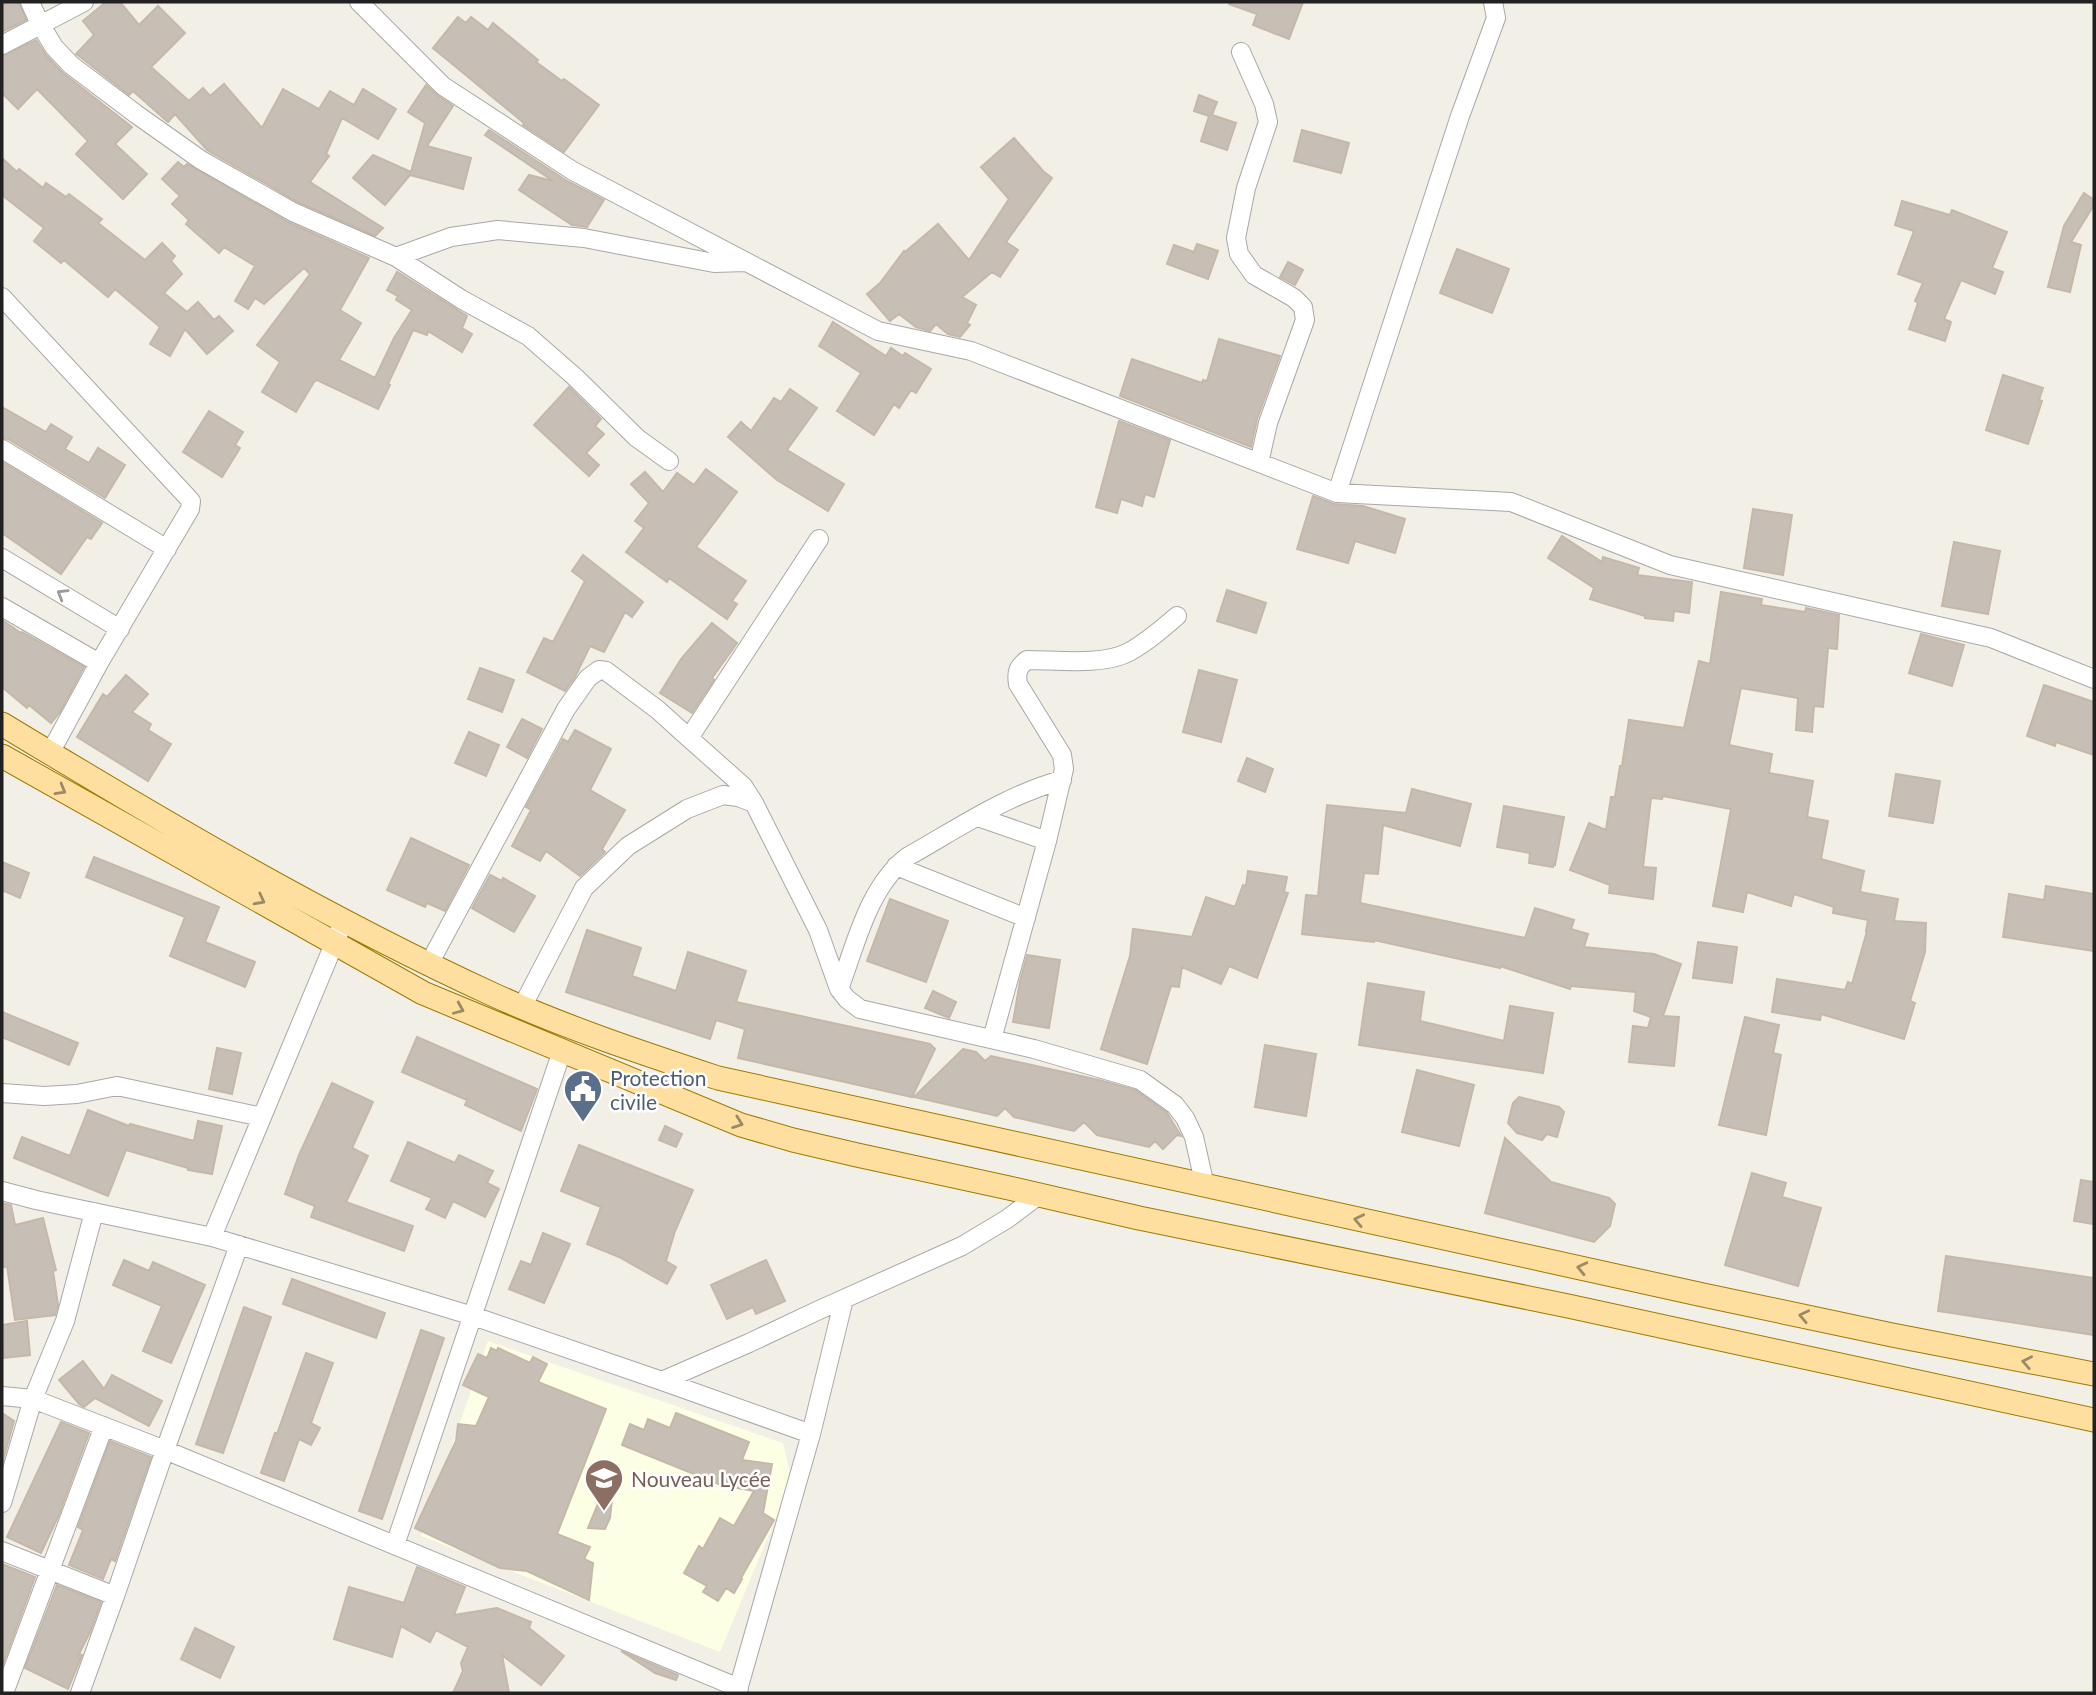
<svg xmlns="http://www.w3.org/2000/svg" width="2096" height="1695" viewBox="0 0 2096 1695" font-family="Lato,sans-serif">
<rect width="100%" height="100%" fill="#f2efe7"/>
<path fill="#fcffe3" d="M488,1341L783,1443L790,1472L788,1489L720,1652L421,1536Z"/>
<path fill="#c7bfb6" stroke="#c5b8a8" stroke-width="2" d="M2,2H19L26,20L2,32Z
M106,2H120L139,25L158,6L185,33L151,67L189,101L203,88L210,96L224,84L262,128L283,89L319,109L330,91L354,105L363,89L396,109L378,139L342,118L326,154L329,156L310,182L383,228L375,236L298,202L207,150L175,114L168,122L133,91L129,95L79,56L76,54L94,35L83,21Z
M1229,2H1303L1289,39L1253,25L1257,14L1229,4Z
M458,17L466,23L471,17L488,30L493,23L538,60L536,62L562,81L564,79L599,105L564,152L523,125L524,123L433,48Z
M36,40L46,55L63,73L132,127L115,144L147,174L123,199L76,154L88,141L37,89L18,109L2,93V56Z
M426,85L437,95L453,106L427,146L471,158L463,189L410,175L385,205L353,178L373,155L411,172L425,123L408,112Z
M1199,95L1217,102L1212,115L1236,123L1227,150L1201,141L1209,116L1194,111Z
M489,130L567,181L604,200L587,227L572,225L519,190L529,175L553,181L485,135Z
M1302,130L1349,143L1341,173L1294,161Z
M1014,138L1044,172L1052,178L1006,242L1018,250L1000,277L992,272L962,297L976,305L967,323L970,325L960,337L948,334L936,324L930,331L916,327L899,314L890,321L867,294L880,283L904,251L905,252L938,224L969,260L1009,199L981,167Z
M2,158L17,172L19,169L43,188L46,183L66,197L69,194L102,219L98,223L145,260L162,243L175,256L171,261L182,274L164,293L187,312L198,302L214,320L219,316L233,331L207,354L185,329L170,356L150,344L160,327L115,289L108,297L64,260L61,263L34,241L44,228L2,195Z
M178,162L184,167L187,164L288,222L369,258L340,310L361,323L339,360L375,378L394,338L412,310L396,300L398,296L387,290L397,272L467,316L462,328L472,334L462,352L428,331L427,335L413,330L388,384L390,385L378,409L317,380L314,382L296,412L262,392L280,362L257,345L310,274L304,268L264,304L255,298L248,309L235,301L255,266L224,247L219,253L186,224L189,220L172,204L180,196L162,179Z
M2084,193L2094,200V205L2071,242L2081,245L2070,292L2048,287L2064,226Z
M1902,201L1950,215L1952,210L2007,232L1992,268L2003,272L1995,294L1961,280L1944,319L1951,322L1945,341L1909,329L1918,303L1915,301L1923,283L1898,274L1914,231L1895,225Z
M1197,244L1218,251L1208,279L1167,264L1174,245L1194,252Z
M1457,249L1509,269L1492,313L1440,293Z
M1288,262L1303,270L1295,285L1280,277Z
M833,322L886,356L891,348L903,356L905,353L931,369L916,393L911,390L899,408L894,404L874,435L837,411L861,373L819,346Z
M1219,339L1280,356L1257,419L1251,447L1120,396L1132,359L1202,383L1203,380L1207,381Z
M2003,375L2043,388L2039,400L2042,401L2028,444L1986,430Z
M569,387L601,419L595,426L604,434L586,453L599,465L589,476L534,425Z
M790,389L817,408L787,450L844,484L828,511L777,480L728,437L741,422L751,431L774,398L781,402Z
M2,407L46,432L51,424L72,437L65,449L89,463L98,448L125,465L105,498L8,439L2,438Z
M209,411L243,432L235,445L240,448L222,477L183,452Z
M1119,421L1170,440L1154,497L1145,494L1142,506L1121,499L1117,513L1096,507Z
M2,462L102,523L91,539L87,537L61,574L2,533Z
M706,469L737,492L696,547L746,581L732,601L737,604L727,619L669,578L667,582L626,552L644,528L635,521L649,503L631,484L645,472L663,492L677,473L694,485Z
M1313,496L1334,504L1363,506L1405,519L1395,553L1355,541L1348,563L1297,549Z
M1753,509L1792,515L1783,575L1744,568Z
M1562,536L1602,562L1603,557L1639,568L1637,575L1692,582L1689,613L1674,611L1673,621L1645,618V616L1590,599L1594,588L1548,558Z
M1954,542L2000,551L1988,614L1942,606Z
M583,555L643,602L632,617L625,612L604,652L590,646L575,677L565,691L527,672L544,638L553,642L585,581L572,571Z
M1227,590L1266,603L1256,633L1217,621Z
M1721,592L1762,599L1761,605L1805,612L1806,608L1839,615L1837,649L1828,648L1823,707L1814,706L1812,732L1796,730L1798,698L1741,688L1729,745L1772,754L1769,773L1813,781L1807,817L1828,821L1821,859L1864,871L1860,892L1898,899L1894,921L1926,923L1925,952L1910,1001L1915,1003L1904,1039L1821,1014L1820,1020L1772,1012L1777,979L1845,990L1848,982L1852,984L1867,931H1866L1868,920L1833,913L1834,907L1794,894L1791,906L1747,892L1743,912L1713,906L1731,809L1663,796L1662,799L1651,798L1643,867L1656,868L1653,899L1609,893L1610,885L1570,870L1589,823L1606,830L1611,797H1615L1620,766H1622L1629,720L1684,728L1699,661L1710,664Z
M2,620L21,633L22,632L84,667L60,712L51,723L29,705L27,708L2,687Z
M712,623L737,643L712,678L714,680L692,713L660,693L681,659Z
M1921,634L1964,645L1952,686L1909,673Z
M480,668L514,680L502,712L468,699Z
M1199,670L1237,680L1221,742L1183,732Z
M126,675L148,694L132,712L151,724L148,730L171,744L148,781L77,737L103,694L107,697Z
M2044,685L2094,702V755L2056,742L2055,746L2027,736Z
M522,719L542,729L527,758L507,747Z
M575,730L611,749L590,790L625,810L602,849L605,852L580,876L546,851L540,861L512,846L531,810L526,807L563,739L568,742Z
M469,732L499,745L486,776L455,763Z
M1247,758L1273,769L1265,792L1238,781Z
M1896,774L1940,781L1933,823L1889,816Z
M1412,789L1471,804L1460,846L1383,825L1378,874L1364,873L1360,903L1525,938L1535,908L1574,920L1571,929L1588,934L1584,947L1654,954L1681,964L1663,1016L1679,1017L1674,1066L1629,1062L1633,1026L1648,1028L1651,1017L1634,1011L1636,992L1571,986L1570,989L1500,966V968L1374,940V942L1302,934L1306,895L1318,896L1327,805L1406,813Z
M1504,806L1564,817L1555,865L1553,864V867L1529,863L1530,853L1497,847Z
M411,838L469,865L445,911L427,903L425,907L387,890Z
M94,857L219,907L205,942L255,962L245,987L170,956L185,917L86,877Z
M2,862L29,873L20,898L2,890Z
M1248,871L1287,877L1284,892L1288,893L1257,978L1229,966L1221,984L1182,967L1179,987L1171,986L1147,1064L1101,1049L1130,956L1133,929L1192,937L1206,897L1235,907L1243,885L1246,886Z
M490,875L502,881L503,878L535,896L514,932L472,908Z
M2046,886L2094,894V951L2003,937L2009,894L2044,900Z
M890,899L948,921L926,982L867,961Z
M587,930L641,948L632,976L676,991L688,952L746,971L736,1002L930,1044L935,1049L912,1097L738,1058L745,1029L716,1020L710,1039L566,992Z
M1698,942L1737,947L1732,983L1693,978Z
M1027,955L1060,960L1049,1028L1013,1022L1020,981Z
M1368,983L1424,992L1420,1021L1504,1041L1510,1006L1553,1013L1543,1073L1359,1045Z
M933,991L956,1002L949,1018L925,1008Z
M2,1012L78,1043L69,1065L2,1037Z
M1745,1017L1779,1025L1773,1053L1781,1055L1766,1135L1719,1125Z
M417,1037L537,1089L521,1131L465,1105L467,1100L402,1072Z
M1265,1045L1316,1054L1306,1116L1255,1107Z
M217,1048L241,1053L232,1094L209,1089Z
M963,1049L976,1052L985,1061L991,1056L1099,1080L1135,1090L1167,1113L1181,1136L1177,1135L1163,1149L1155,1141L1149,1147L1097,1135L1084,1122L1074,1131L1014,1117L1005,1108L997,1116L914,1097Z
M1417,1070L1474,1085L1459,1146L1402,1132Z
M332,1083L373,1102L352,1148L368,1156L346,1202L413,1226L404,1251L311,1217L315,1206L285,1194L299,1155Z
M1519,1097L1559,1107L1564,1112L1557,1137L1547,1134L1542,1140L1517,1133L1508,1123L1513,1103Z
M88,1110L129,1126L130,1124L194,1141L198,1121L222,1126L212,1174L188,1170V1168L126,1150L108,1196L14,1158L22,1137L70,1156Z
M665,1126L682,1134L676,1147L659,1140Z
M1505,1138L1551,1182L1609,1198L1615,1204L1610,1226L1594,1242L1485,1213Z
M408,1142L455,1163L459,1155L493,1171L487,1183L499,1189L485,1217L453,1201L445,1218L426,1209L432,1198L391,1181Z
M579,1145L693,1190L675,1231L666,1261L676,1267L667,1284L619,1257L587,1244L601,1207L561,1191Z
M1752,1173L1786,1183L1782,1197L1821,1208L1798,1286L1725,1265Z
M2081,1180L2094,1182V1224L2074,1221Z
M2,1203L11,1205L15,1225L43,1218L56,1270L53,1271L58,1305L55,1315L15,1320L7,1266L2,1268Z
M543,1233L570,1244L544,1303L509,1289L521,1261L531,1265Z
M1946,1256L2094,1278V1335L1938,1311Z
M124,1260L149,1271L153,1262L205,1285L171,1363L143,1351L162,1306L113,1285Z
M766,1260L785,1301L756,1314L753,1307L727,1319L711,1285Z
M292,1279L385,1313L376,1338L283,1304Z
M244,1307L271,1317L223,1453L196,1444Z
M27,1321L30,1355L4,1358L2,1325Z
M421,1330L444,1338L382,1519L359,1511Z
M491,1348L497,1351L498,1348L530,1363L533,1357L547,1364L538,1382L606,1409L557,1534L590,1547L584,1559L593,1563L589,1600L527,1571L500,1568L415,1528L456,1441L458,1424L476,1426L489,1397L463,1385L478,1354L487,1358Z
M306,1353L333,1363L311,1423L320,1428L311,1445L299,1439L284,1481L261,1473L275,1433L277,1434Z
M83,1361L104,1389L112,1375L162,1401L149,1426L95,1398L84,1407L79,1404L59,1380Z
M2,1413L14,1421L2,1464Z
M676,1413L749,1442L742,1460L772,1464L763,1513L774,1520L741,1578L742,1579L734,1593L726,1588L718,1601L703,1592L707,1586L684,1573L699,1546L703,1549L720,1518L734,1526L754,1491L721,1485L622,1445L630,1424L644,1430L648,1419L670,1428Z
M61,1422L89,1433L58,1517L41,1553L7,1537Z
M110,1441L151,1457L115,1561L111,1559L103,1579L69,1565L83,1530L78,1527Z
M611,1472L615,1473L610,1518L605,1529L588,1528Z
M2,1564L35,1577L2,1667Z
M417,1567L465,1587L454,1615L497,1608L531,1622L529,1628L564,1656L541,1685L502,1655L509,1693H453L463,1671L461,1663L468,1647L436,1630L430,1642L401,1626L392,1657L334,1639L349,1587L404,1603Z
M57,1585L101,1602L90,1632L79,1654L82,1655L68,1689L25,1668Z
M195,1628L234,1647L220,1678L181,1659Z
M621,1651L678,1675L676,1680L655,1673Z"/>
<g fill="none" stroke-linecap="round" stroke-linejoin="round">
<g stroke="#a8a8a8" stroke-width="20">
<path id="minor" d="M30,2L40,24L54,47L71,65L136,114L201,160L293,212L396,257L461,299L528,336L575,377L637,438L669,461
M359,2L443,86L573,171L878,331L971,351L1337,493L1511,502L1670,565L1991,638L2094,679
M2,45L84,2
M1241,52L1264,104L1268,122L1246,188L1236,238L1239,254L1254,275L1294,298L1303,307L1305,320L1268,423L1259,463
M396,257L451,237L498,230L584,238L714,263L746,262
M2,297L191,501L190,509L99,663L50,753
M2,449L167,549
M1337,493L1460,116L1496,18L1493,2
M2,558L120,629
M2,607L99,663
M754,803L743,786L689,738L819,539
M978,817L1047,841
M896,866L1026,918
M429,964L566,709L588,678L599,670L606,671L658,710L689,738
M839,989C856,944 868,888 907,857C957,829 1006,795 1062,780
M522,1007L584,888L628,846L687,809L723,795L738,797L754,803L818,930L839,989L847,999L860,1009L1034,1049L1140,1080L1175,1105L1185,1118L1194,1137L1205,1186
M992,1039L1047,841L1064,769L1062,755L1018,684C1016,672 1018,667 1027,660C1056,660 1103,666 1129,652C1147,642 1162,629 1177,616
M2,1093L44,1096L77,1094L117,1086L262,1117
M2,1191L36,1200L212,1237L344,920
M212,1237L473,1316L662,1381L749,1343L819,1310L962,1246L1007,1219L1039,1195
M662,1381L811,1434
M2,1396L33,1399L165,1450L239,1245
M2,1503L33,1399L65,1321L94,1212
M395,1545L562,1051
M2,1551L115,1596L165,1450L739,1688
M4,1693L104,1426
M80,1693L115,1596
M737,1693L811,1434L844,1299"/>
</g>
<g stroke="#9e7a00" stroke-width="25">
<path id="major" d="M2,724C162,821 324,917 494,995C567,1028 642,1053 718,1078L1703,1295L1892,1335L2094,1374
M2,756L423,993L741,1125L793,1140L857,1155L1009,1188L1139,1218L1568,1306L2094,1420"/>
</g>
<use href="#minor" stroke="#fff" stroke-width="18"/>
<use href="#major" stroke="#ffdf9f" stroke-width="23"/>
</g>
<defs><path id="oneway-chevron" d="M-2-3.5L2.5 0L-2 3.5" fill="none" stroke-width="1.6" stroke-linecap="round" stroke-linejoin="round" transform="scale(1.75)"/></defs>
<use stroke="#9b9b9b" href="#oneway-chevron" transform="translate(62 594) rotate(-149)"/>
<g stroke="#9b8a66">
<use href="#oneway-chevron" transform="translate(61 790) rotate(30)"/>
<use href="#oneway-chevron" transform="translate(260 900) rotate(28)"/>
<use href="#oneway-chevron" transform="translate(459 1009) rotate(23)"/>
<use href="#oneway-chevron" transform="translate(738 1123) rotate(20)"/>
<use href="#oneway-chevron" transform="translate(1359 1220) rotate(-168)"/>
<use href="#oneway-chevron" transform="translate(1582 1268) rotate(-167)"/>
<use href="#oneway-chevron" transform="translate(1804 1316) rotate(-168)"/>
<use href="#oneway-chevron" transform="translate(2027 1362) rotate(-169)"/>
</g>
<defs>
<g id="civic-pin" transform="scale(2.0125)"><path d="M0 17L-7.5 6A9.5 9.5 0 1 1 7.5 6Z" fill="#5c6f8a" stroke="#fff"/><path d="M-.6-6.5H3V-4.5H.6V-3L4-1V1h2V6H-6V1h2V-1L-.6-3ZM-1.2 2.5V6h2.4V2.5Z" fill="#fff"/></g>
<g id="school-pin" transform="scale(2.0125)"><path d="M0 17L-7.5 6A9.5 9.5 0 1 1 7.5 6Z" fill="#8d6e63" stroke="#fff"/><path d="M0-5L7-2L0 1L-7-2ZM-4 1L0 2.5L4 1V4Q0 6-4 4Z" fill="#fff"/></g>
</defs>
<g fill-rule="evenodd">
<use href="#civic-pin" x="583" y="1089"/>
<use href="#school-pin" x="604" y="1478"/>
</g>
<g text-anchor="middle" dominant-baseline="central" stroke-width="5" stroke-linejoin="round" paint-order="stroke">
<g font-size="21" fill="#4e5e75" stroke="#fff" text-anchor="start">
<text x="610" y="1077">Protection<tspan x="610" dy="24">civile</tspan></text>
</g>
<g font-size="21" fill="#785e54" stroke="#fff" text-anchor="start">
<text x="631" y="1478">Nouveau Lycée</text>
</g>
</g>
<rect width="2096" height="1695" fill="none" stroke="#212121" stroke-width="7"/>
</svg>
